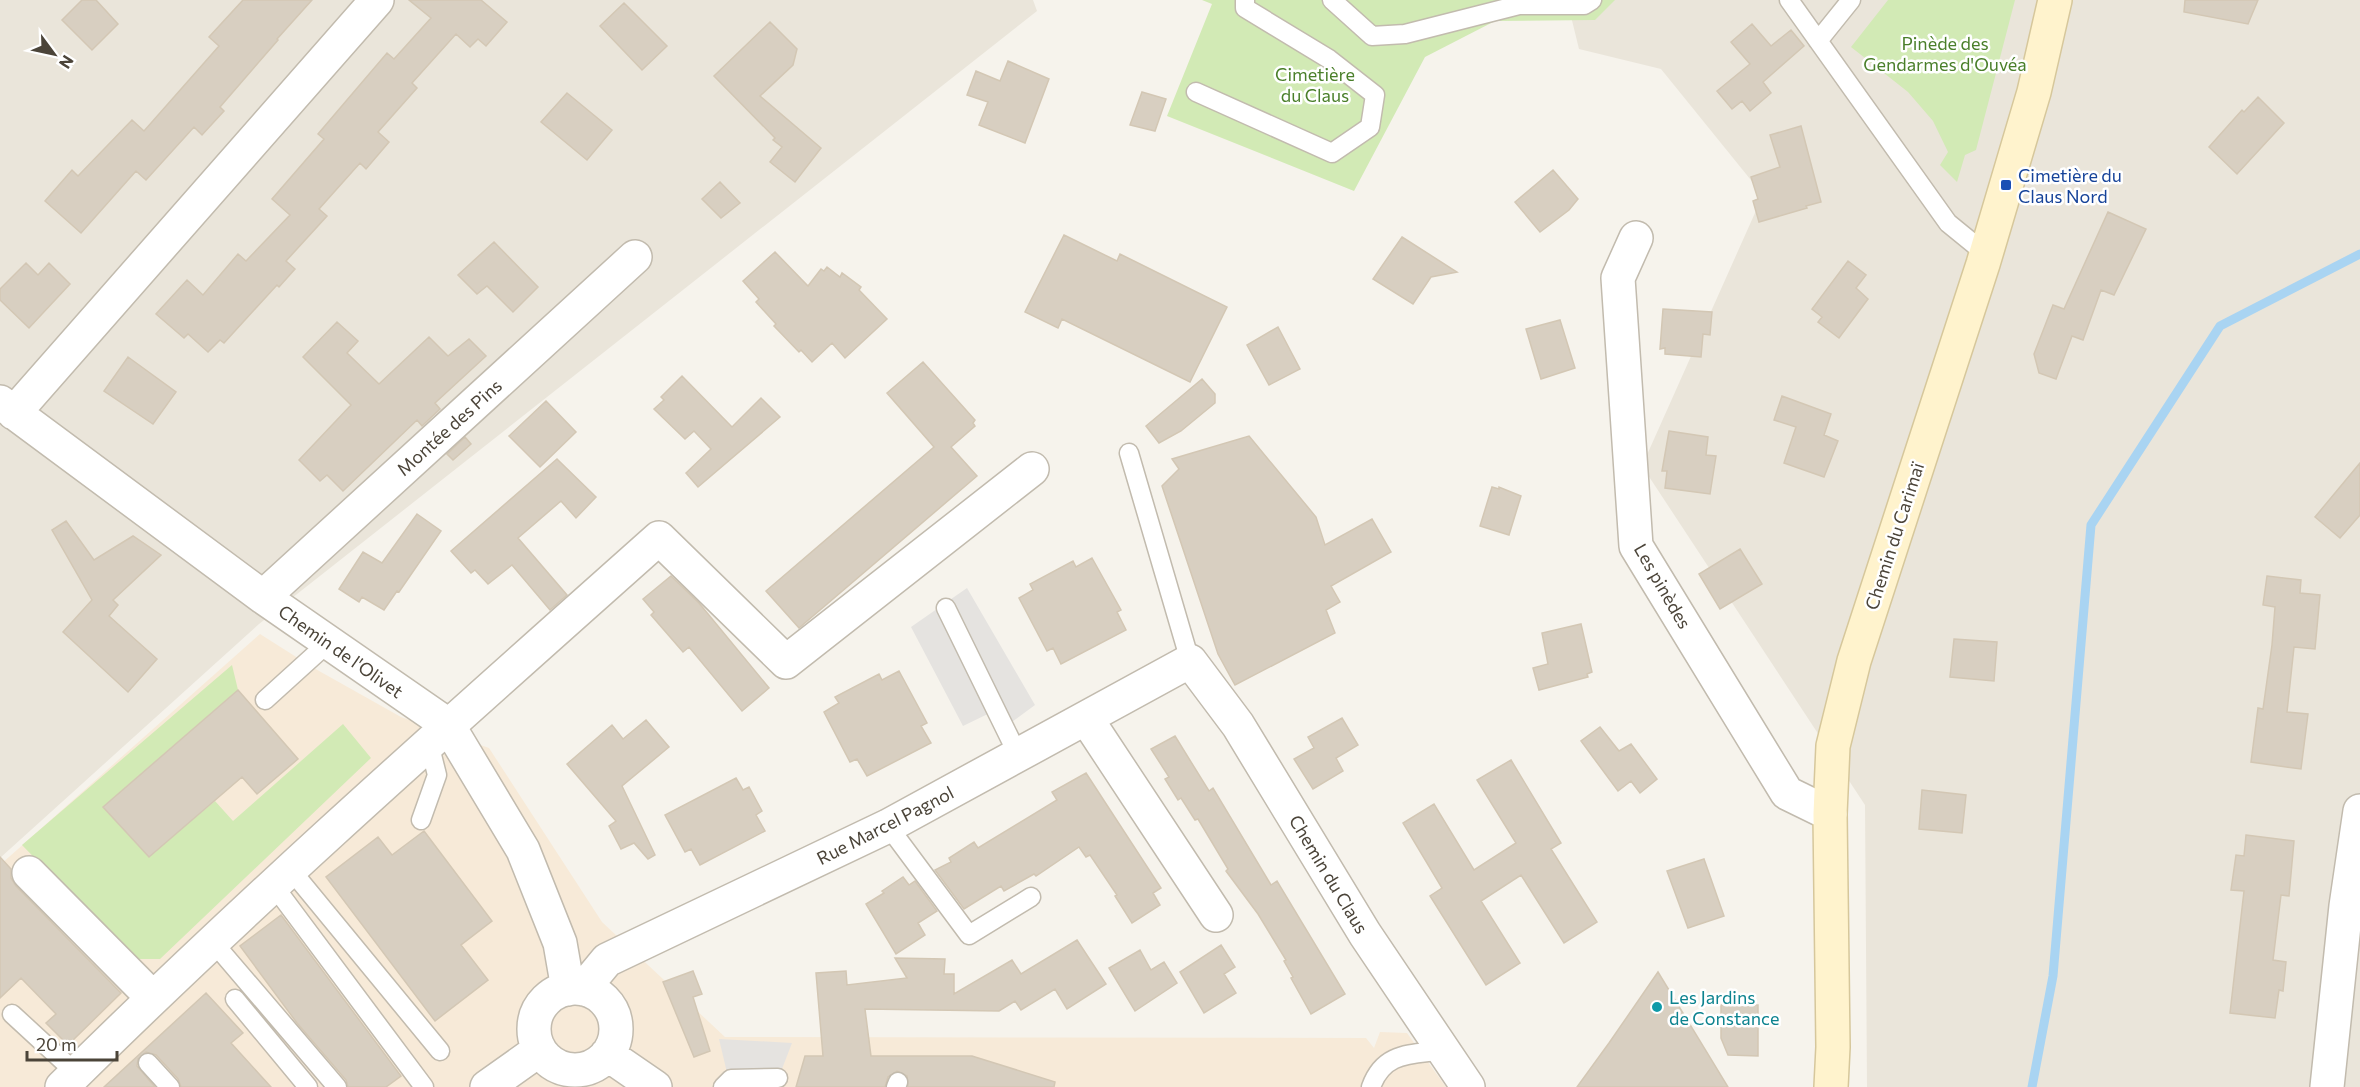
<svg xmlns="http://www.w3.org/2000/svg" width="2360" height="1087" viewBox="0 0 2360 1087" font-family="Commissioner,sans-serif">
<rect width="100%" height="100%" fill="#f6f3ec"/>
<path fill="#eae5da" d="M0,0H1033L1037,11L259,624L0,858Z
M1567,0H2360V1087H1867L1865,805L1642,466L1763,195L1661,69L1579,49Z"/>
<path fill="#f7ead8" d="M260,634L312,667L401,717L489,748L602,922L725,1037L1366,1038L1374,1048L1380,1032L1407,1033L1446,1087H0V865Z"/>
<path fill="#d2eab5" d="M1202,0H1615L1595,20L1495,21L1425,57L1354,191L1167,116L1212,4Z
M1888,0H2015L1976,150L1965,155L1957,182L1940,165L1948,152L1933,121L1908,92L1851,47Z
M232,665L238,690L103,807L149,856L215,801L233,821L343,724L371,758L160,959H133L22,845Z"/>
<path fill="#e5e3e0" d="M967,588L1035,705L1005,727L996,710L963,726L911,627Z
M719,1039L792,1043L775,1087L729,1081Z"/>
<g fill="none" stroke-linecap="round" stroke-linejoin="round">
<path stroke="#a9d4f2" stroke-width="9" d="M2032,1087L2053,976L2091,525L2220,326L2360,254"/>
</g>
<path fill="#d8cfc1" stroke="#d3c7b4" stroke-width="1.5" d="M82,0H96L118,24L92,50L62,20Z
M243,0H312L277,39L278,40L220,107L224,111L202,135L194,127L146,180L136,171L81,233L45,201L72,170L78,176L132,120L144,131L219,46L209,37Z
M409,0H481L507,22L486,46L478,39L470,47L456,34L412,83L417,88L378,132L389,142L366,169L360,163L319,209L327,216L286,261L295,269L279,287L277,285L224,343L220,340L208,352L188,334L184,338L156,314L187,280L203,295L238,254L246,261L290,215L272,199L324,139L318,134L387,53L394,59L431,18Z
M2185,0H2258L2248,24L2184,12Z
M624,3L667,46L642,70L600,26Z
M770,22L797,49L793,65L760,96L821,148L795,182L770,162L782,147L773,140L775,138L714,76Z
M1752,24L1771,46L1791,30L1804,46L1763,82L1771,93L1750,111L1742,101L1732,109L1717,91L1750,64L1731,42Z
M1008,61L1049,79L1025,143L979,125L988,102L967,95L976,71L1000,81Z
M1142,92L1166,99L1155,131L1130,125Z
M567,93L612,130L587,160L541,122Z
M2258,97L2284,123L2237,174L2209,147L2242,110L2244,112Z
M1801,126L1821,202L1806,206L1807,208L1759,222L1753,201L1758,199L1751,177L1780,167L1770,135Z
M1553,170L1578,199L1569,210L1540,232L1515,202Z
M720,182L740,203L721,218L702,199Z
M2108,212L2146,229L2114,295L2101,290L2083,340L2072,336L2056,379L2039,373L2034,354L2053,305L2064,309Z
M1064,235L1117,261L1120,254L1227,307L1190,382L1062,319L1058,328L1025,312Z
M1402,237L1457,272L1431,277L1413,304L1373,279Z
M494,242L538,287L513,312L487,286L477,294L458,275Z
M775,252L808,286L821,269L824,271L827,267L840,277L842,273L861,287L859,290L887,319L845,358L832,343L812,362L801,350L799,352L774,326L776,324L756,302L759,299L743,281Z
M1848,261L1866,275L1856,288L1868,299L1839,338L1818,322L1822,317L1812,309Z
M26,263L38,275L49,263L70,284L29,328L0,300V289Z
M1663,309L1712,312L1710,335L1703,334L1701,357L1665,354V348L1660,349Z
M1560,320L1575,368L1541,379L1526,329Z
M337,322L358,341L347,353L379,384L429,337L448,356L469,339L486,356L435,403L440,409L422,426L417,420L343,491L327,475L320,481L299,460L351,405L303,357Z
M1278,327L1300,369L1269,385L1247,345Z
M128,357L176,392L153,424L104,391Z
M923,362L975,420L973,423L975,426L951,447L977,476L799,628L766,591L934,447L887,393Z
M682,376L732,427L761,398L780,417L698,487L686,473L711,449L694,431L685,439L654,409L664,400L661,397Z
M1202,379L1215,394V403L1181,431L1159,443L1146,426Z
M1782,396L1831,414L1824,435L1838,441L1824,477L1784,463L1796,427L1774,420Z
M546,401L576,432L540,467L509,436Z
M1669,431L1708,437L1706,455L1716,456L1710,494L1665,488L1667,471H1662Z
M1249,436L1316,517L1325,545L1372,519L1391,552L1331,586L1340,602L1326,610L1335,633L1235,685L1218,654L1162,486L1179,469L1172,459Z
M465,437L471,444L453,460L447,454Z
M557,459L596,497L576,518L561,501L518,538L567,595L550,610L512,565L488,584L475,570L471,573L451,551Z
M2360,463V515L2340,538L2315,517Z
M1492,487L1499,489V487L1521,496L1509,535L1480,526Z
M417,514L441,531L399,592L397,591L384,610L362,597L359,602L339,589L363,552L382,563Z
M66,521L94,560L133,536L161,555L113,600L118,605L109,616L157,659L128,692L63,632L92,600L52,530Z
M1740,549L1762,584L1720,609L1699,574Z
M1092,558L1121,610L1117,612L1126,630L1061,664L1053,648L1047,651L1019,598L1033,590L1030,584L1073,561L1076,567Z
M671,576L699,603L769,688L742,711L689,647L683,652L651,615L654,612L643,599Z
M2267,576L2301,580L2300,593L2320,595L2315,649L2294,647L2287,712L2308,714L2301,769L2251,762L2258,708L2263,709L2272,645L2275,607L2263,605Z
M1581,624L1592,672L1587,674L1588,677L1539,690L1533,668L1548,664L1542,633Z
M1954,639L1997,642L1994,681L1950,677Z
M899,671L927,723L921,726L931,743L867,776L857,759L850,762L824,712L839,703L835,697L879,674L882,680Z
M238,690L298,759L257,794L242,777L149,857L103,807Z
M1342,718L1358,745L1336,758L1343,771L1313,789L1294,759L1314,748L1308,737Z
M646,720L669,747L622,786L655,855L648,859L634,843L621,849L609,826L616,821L567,764L612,725L623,739Z
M1600,727L1619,751L1631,744L1657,779L1640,793L1631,781L1618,791L1581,741Z
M1175,736L1209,791L1213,788L1271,885L1277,881L1345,994L1311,1014L1291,978L1293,977L1284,961L1286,960L1258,914L1226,871L1228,869L1198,819L1195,820L1181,798L1178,800L1165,779L1169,777L1151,749Z
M1511,760L1561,843L1551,849L1597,922L1564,943L1521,875L1481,901L1520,963L1486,985L1430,896L1442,888L1403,823L1434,804L1474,870L1516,843L1477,780Z
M1086,773L1161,888L1153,893L1160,905L1132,923L1115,896L1117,895L1090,855L1086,857L1079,847L1036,876L1034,874L1004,891L1001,886L964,909L935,870L951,862L949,858L974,842L978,848L1057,800L1052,792Z
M736,778L743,790L749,787L762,811L756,815L765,831L700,865L691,849L685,852L665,815Z
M1922,790L1966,795L1962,833L1919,829Z
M424,831L492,921L461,945L488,980L435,1021L326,877L378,837L392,855Z
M2246,835L2294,841L2289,896L2281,895L2273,960L2286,962L2283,991L2279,990L2275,1018L2230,1013L2244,891L2231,890L2236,855L2244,856Z
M0,857L11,869V878L16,886L121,993L68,1045L46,1023L56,1014L21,978L0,998Z
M1704,859L1724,916L1688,928L1667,871Z
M903,877L909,885L915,881L937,911L918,923L925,935L896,954L866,904L884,893L882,891Z
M281,915L401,1076L386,1087H348L346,1080L297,1023L240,946Z
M1077,940L1106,984L1067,1009L1055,989L1021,1010L1015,1001L999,1011L865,1009L871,1056H972L1055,1082L1054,1087H908L907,1076L897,1071L888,1077L885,1087H796L805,1056H823L816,973L846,971L847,985L907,978L895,958L945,959L944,974H954V994L1012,960L1021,974Z
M1221,945L1235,967L1224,974L1236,993L1204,1013L1180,972Z
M1140,950L1151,970L1164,962L1177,983L1135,1011L1109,968Z
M693,971L702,994L693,997L710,1051L694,1057L663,982Z
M1658,972L1728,1087H1577L1609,1043Z
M206,993L243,1033L231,1043L271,1087H181L178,1079L156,1055L146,1052L138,1059L137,1066L155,1087H104Z
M1721,1005H1758V1056L1728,1055L1721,1038Z"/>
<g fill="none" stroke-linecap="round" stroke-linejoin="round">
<g stroke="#c2bbae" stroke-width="21">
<path id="service" d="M1332,0L1372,36L1405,34L1519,5H1584L1592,0
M1789,0L1948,223L1986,254
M1818,41L1851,0
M1196,92L1332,153L1370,127L1375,95L1329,59L1245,8V0
M1129,453L1190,661
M946,608L1018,755
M265,700L329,642
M421,820L437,775L429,743
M888,826L969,935L1031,897
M291,870L440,1051
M274,886L424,1087
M213,942L337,1087
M235,999L308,1087
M12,1014L76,1073
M148,1063L170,1087
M723,1087L731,1079L778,1078
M896,1087L898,1082
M1371,1087C1384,1051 1411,1055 1444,1050"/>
</g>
<g stroke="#c2bbae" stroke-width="36">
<path id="minor" d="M1636,238L1618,278L1636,546L1787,793L1830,814
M0,402L263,597L448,725L523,850L560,943L568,989
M14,413L377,0
M263,597L635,257
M1086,718L1216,915
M29,873L153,998
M534 1029a41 41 0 1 1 82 0a41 41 0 1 1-82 0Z
M583,989L607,960L888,826L1190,661L1238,725L1365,934L1468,1087
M607,1054L655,1087
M62,1087C254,897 457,718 659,538L786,662L1032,469
M487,1087L539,1050
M2327,1087L2346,906L2360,811"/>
</g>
<g stroke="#d6c79b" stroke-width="36">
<path id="secondary" d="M1831,1087L1833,1047L1830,814L1833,746L1854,661L1983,264L2034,92L2055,0"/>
</g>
<use href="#service" stroke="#fff" stroke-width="18"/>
<use href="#minor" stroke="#fff" stroke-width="33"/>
<use href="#secondary" stroke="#fff3cd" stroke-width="33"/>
</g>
<rect fill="#1a4fb4" stroke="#fff" stroke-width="2" x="2000" y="179" width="12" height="12" rx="3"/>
<circle fill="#0f9aa8" stroke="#fff" stroke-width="2" cx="1657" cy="1007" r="6"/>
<g text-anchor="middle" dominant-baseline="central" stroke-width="5" stroke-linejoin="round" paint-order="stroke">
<g font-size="18" fill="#4a7f2a" stroke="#fff">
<text x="1945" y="43">Pinède des<tspan x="1945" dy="21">Gendarmes d'Ouvéa</tspan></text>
<text x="1315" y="74">Cimetière<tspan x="1315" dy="21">du Claus</tspan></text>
</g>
<g font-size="18" fill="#164399" stroke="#fff" text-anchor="start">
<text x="2018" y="175">Cimetière du<tspan x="2018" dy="21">Claus Nord</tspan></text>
</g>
<g font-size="18" fill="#4b4439" stroke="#fff">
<text transform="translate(449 427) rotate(-42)">Montée des Pins</text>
<text transform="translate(1894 536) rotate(-72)">Chemin du Carimaï</text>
<text transform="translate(1663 586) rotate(60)">Les pinèdes</text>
<text transform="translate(341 651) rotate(35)">Chemin de l'Olivet</text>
<text transform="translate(885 825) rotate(-27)">Rue Marcel Pagnol</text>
<text transform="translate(1329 874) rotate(59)">Chemin du Claus</text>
</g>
<g font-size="18" fill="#0d838f" stroke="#fff" text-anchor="start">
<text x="1669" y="997">Les Jardins<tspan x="1669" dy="21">de Constance</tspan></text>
</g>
</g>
<g transform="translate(54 54) rotate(123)" stroke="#ffffff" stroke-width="4.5" paint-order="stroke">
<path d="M0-4.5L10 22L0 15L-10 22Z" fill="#4b4439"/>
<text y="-9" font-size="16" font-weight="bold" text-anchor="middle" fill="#4b4439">N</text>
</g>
<path d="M27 1051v9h90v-9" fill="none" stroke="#4b4439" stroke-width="3"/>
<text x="36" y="1051" font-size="18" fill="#4b4439" stroke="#ffffff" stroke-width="4.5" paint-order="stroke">20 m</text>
</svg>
